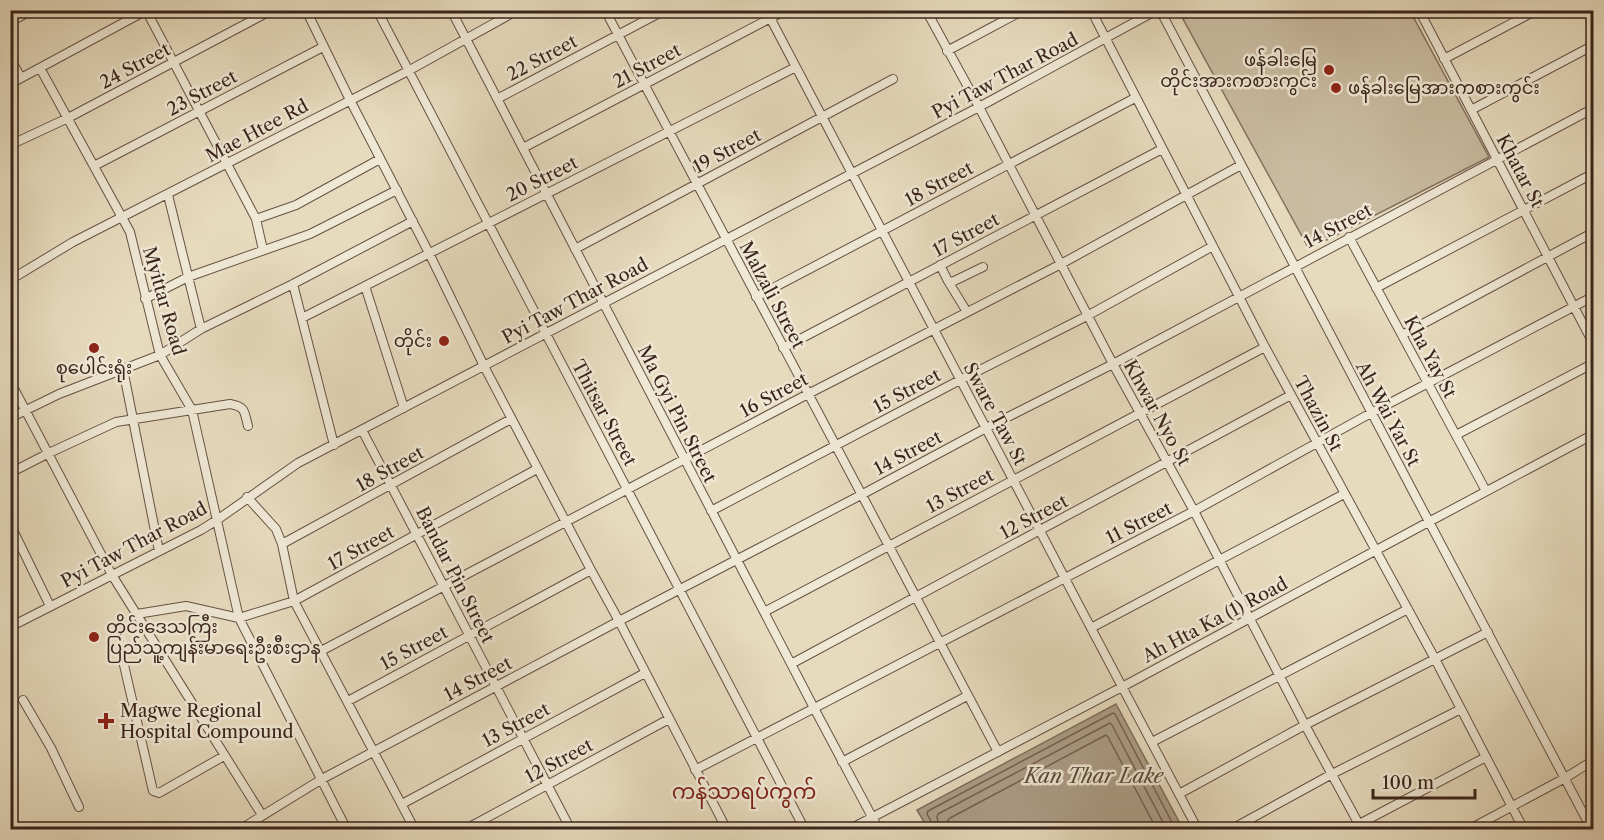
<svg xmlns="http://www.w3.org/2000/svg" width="1604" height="840" viewBox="0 0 1604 840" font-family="'Libre Caslon Text','Noto Sans Myanmar',serif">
<rect width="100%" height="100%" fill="#e7dbbe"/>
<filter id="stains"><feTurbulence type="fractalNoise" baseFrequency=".00333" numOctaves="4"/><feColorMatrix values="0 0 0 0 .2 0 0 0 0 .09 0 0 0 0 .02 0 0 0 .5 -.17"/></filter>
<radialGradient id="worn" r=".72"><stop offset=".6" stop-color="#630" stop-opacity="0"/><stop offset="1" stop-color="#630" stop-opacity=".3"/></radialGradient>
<path fill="#cabca2" stroke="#82705e" stroke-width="1.5" d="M1199,10L1410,11L1489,157L1309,249L1183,19Z"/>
<path fill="#ac9d87" stroke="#7e6d5c" stroke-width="1.5" d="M1116,704L1183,829H928L917,810Z"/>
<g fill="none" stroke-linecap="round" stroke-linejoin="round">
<path stroke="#736051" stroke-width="1.5" d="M933,830V825L927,814L928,811L1113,713L1115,714L1176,830
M940,830L937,817L938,814L1110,723L1112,725L1167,830
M949,830L948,820L950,818L1106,735L1108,737L1157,830"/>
<g stroke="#655244" stroke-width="10">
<path id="minor" d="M146,10L256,219L263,250
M306,10L350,100L429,253L484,366L591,570L619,621L727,830
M377,10L805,830
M451,10L814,708L879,830
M605,10L998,752
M766,10L1091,628L1198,830
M926,10L979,107L1113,364L1194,511L1305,725L1362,830
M1091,10L1265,347L1435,659L1524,830
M1160,10C1304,284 1447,557 1592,830
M1419,10L1594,345
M10,22L32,10
M947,51L1024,10
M10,58L21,78
M1444,59L1537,10
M40,68L130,232L160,355L192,410L239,618L347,830
M10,84L147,10
M497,99L665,10
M1471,110L1594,45
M10,145L68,118L272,10
M523,148L786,10
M94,166L323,47
M168,195L201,329
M256,219L296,205L380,159
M1349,237L1486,491
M575,249L893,79
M940,265L948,281L952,282L983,267
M10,280L73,242L408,71L518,10
M948,281L967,312
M293,284L334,445
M365,286L404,408
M1376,288L1594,173
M756,297L1135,98
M145,299L188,277L310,234L397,190
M302,318L796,67
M1402,335L1594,232
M783,348L1162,149
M123,369L159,551
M10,381L112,575L262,815
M10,418L59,394L160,355L201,329L293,284L413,221
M362,430L571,830
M1456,435L1594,363
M10,473L49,453L116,422L230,404C246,407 244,411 248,426
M247,497L276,529L282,544L294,601L415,830
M711,511L960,380L1087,316L1213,246
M10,524L50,606
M282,544L511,419
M764,612L1265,347
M137,614L186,606L239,618L294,601L537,469
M10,627L201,530L217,520L298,463L979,107L1157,10
M1091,628L1344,494
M321,651L808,394L1061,264L1241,165
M791,664L1291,395
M124,665L153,791L159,793L224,756
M23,700L51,748L79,807
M348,701L591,570
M1152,742L1408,609
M842,762L967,696
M695,770L1194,511L1371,413L1594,296
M1179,794L1305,725L1488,632
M402,804L645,673
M239,830L322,779L619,621L861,495L986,428L1113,364L1594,108
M464,830L669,719
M848,830C939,782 1031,735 1122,687C1279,603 1436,517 1594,434
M1230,830L1332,774L1461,709
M1348,830L1486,757
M1468,830L1565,778L1594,760"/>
</g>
<use href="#minor" stroke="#efe8d5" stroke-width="8"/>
</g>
<g fill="#8f2418" stroke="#efe8d5" stroke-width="2">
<circle cx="1329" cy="70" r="6"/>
<circle cx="1336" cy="88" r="6"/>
<circle cx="444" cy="341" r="6"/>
<circle cx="94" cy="348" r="6"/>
<circle cx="94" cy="637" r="6"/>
<path d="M103 712h6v6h6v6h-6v6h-6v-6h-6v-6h6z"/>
</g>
<g text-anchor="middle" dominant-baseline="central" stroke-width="5" stroke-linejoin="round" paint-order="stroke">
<g font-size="18" fill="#3a241b" stroke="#efe8d5">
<text transform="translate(542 58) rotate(-28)">22 Street</text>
<text transform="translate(135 66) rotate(-28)">24 Street</text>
<text transform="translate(647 66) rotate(-28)">21 Street</text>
<text transform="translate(1005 76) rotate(-28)">Pyi Taw Thar Road</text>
<text transform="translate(202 93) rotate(-28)">23 Street</text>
<text transform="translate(257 131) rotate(-28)">Mae Htee Rd</text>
<text transform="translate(727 151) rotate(-28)">19 Street</text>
<text transform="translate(1520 171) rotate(62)">Khatar St</text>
<text transform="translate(542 179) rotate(-27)">20 Street</text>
<text transform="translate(939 184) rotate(-28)">18 Street</text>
<text transform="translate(1338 226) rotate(-28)">14 Street</text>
<text transform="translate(966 235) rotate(-28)">17 Street</text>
<text transform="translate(772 295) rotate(62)">Malzali Street</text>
<text transform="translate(164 301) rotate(74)">Myittar Road</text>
<text transform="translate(575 301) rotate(-28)">Pyi Taw Thar Road</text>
<text transform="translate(1430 357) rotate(62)">Kha Yay St</text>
<text transform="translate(907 391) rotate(-28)">15 Street</text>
<text transform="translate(774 395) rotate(-28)">16 Street</text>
<text transform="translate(604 413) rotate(62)">Thitsar Street</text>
<text transform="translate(1157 413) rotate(61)">Khwar Nyo St</text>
<text transform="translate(677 414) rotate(63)">Ma Gyi Pin Street</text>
<text transform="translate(995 414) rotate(62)">Sware Taw St</text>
<text transform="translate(1318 414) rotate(62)">Thazin St</text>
<text transform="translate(1388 414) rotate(62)">Ah Wai Yar St</text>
<text transform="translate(908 453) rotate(-28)">14 Street</text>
<text transform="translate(390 469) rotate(-29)">18 Street</text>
<text transform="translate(960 491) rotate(-28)">13 Street</text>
<text transform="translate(1034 517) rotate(-28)">12 Street</text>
<text transform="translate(1139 523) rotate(-27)">11 Street</text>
<text transform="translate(134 545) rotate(-28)">Pyi Taw Thar Road</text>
<text transform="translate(361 548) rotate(-29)">17 Street</text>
<text transform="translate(455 575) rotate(63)">Bandar Pin Street</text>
<text transform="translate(1215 620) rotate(-28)">Ah Hta Ka (1) Road</text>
<text transform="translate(414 648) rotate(-28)">15 Street</text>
<text transform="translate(478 679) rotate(-28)">14 Street</text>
<text transform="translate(516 725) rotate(-28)">13 Street</text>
<text transform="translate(559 761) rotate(-28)">12 Street</text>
</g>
<g font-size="18" fill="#3a241b" stroke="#efe8d5" text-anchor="start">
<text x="1317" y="60" text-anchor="end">ဖန်ခါးမြေ<tspan x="1317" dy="21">တိုင်းအားကစားကွင်း</tspan></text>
<text x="1348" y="88">ဖန်ခါးမြေအားကစားကွင်း</text>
<text x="432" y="341" text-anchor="end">တိုင်း</text>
<text x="94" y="368" text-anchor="middle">စုပေါင်းရုံး</text>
<text x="106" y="627">တိုင်းဒေသကြီး<tspan x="106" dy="21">ပြည်သူ့ကျန်းမာရေးဦးစီးဌာန</tspan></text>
<text x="120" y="711">Magwe Regional<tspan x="120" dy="21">Hospital Compound</tspan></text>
</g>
<g font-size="20" font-style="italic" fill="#5c483b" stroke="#efe8d5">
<text x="1094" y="776">Kan Thar Lake</text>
</g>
<g font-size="21" fill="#7a1f14" stroke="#efe8d5">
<text x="744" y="791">ကန်သာရပ်ကွက်</text>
</g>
</g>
<rect width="1604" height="840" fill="none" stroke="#e7dbbe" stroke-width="36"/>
<rect x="12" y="12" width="1580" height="816" fill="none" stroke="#3a241b" stroke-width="3"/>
<rect x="18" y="18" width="1568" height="804" fill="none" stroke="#3a241b" stroke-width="1.5"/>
<path d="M1373 789v9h102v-9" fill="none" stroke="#3a241b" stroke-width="3"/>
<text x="1382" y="789" font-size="18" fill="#3a241b" stroke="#efe8d5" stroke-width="4.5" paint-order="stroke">100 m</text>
<rect width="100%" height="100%" filter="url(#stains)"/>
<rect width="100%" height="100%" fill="url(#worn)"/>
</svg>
